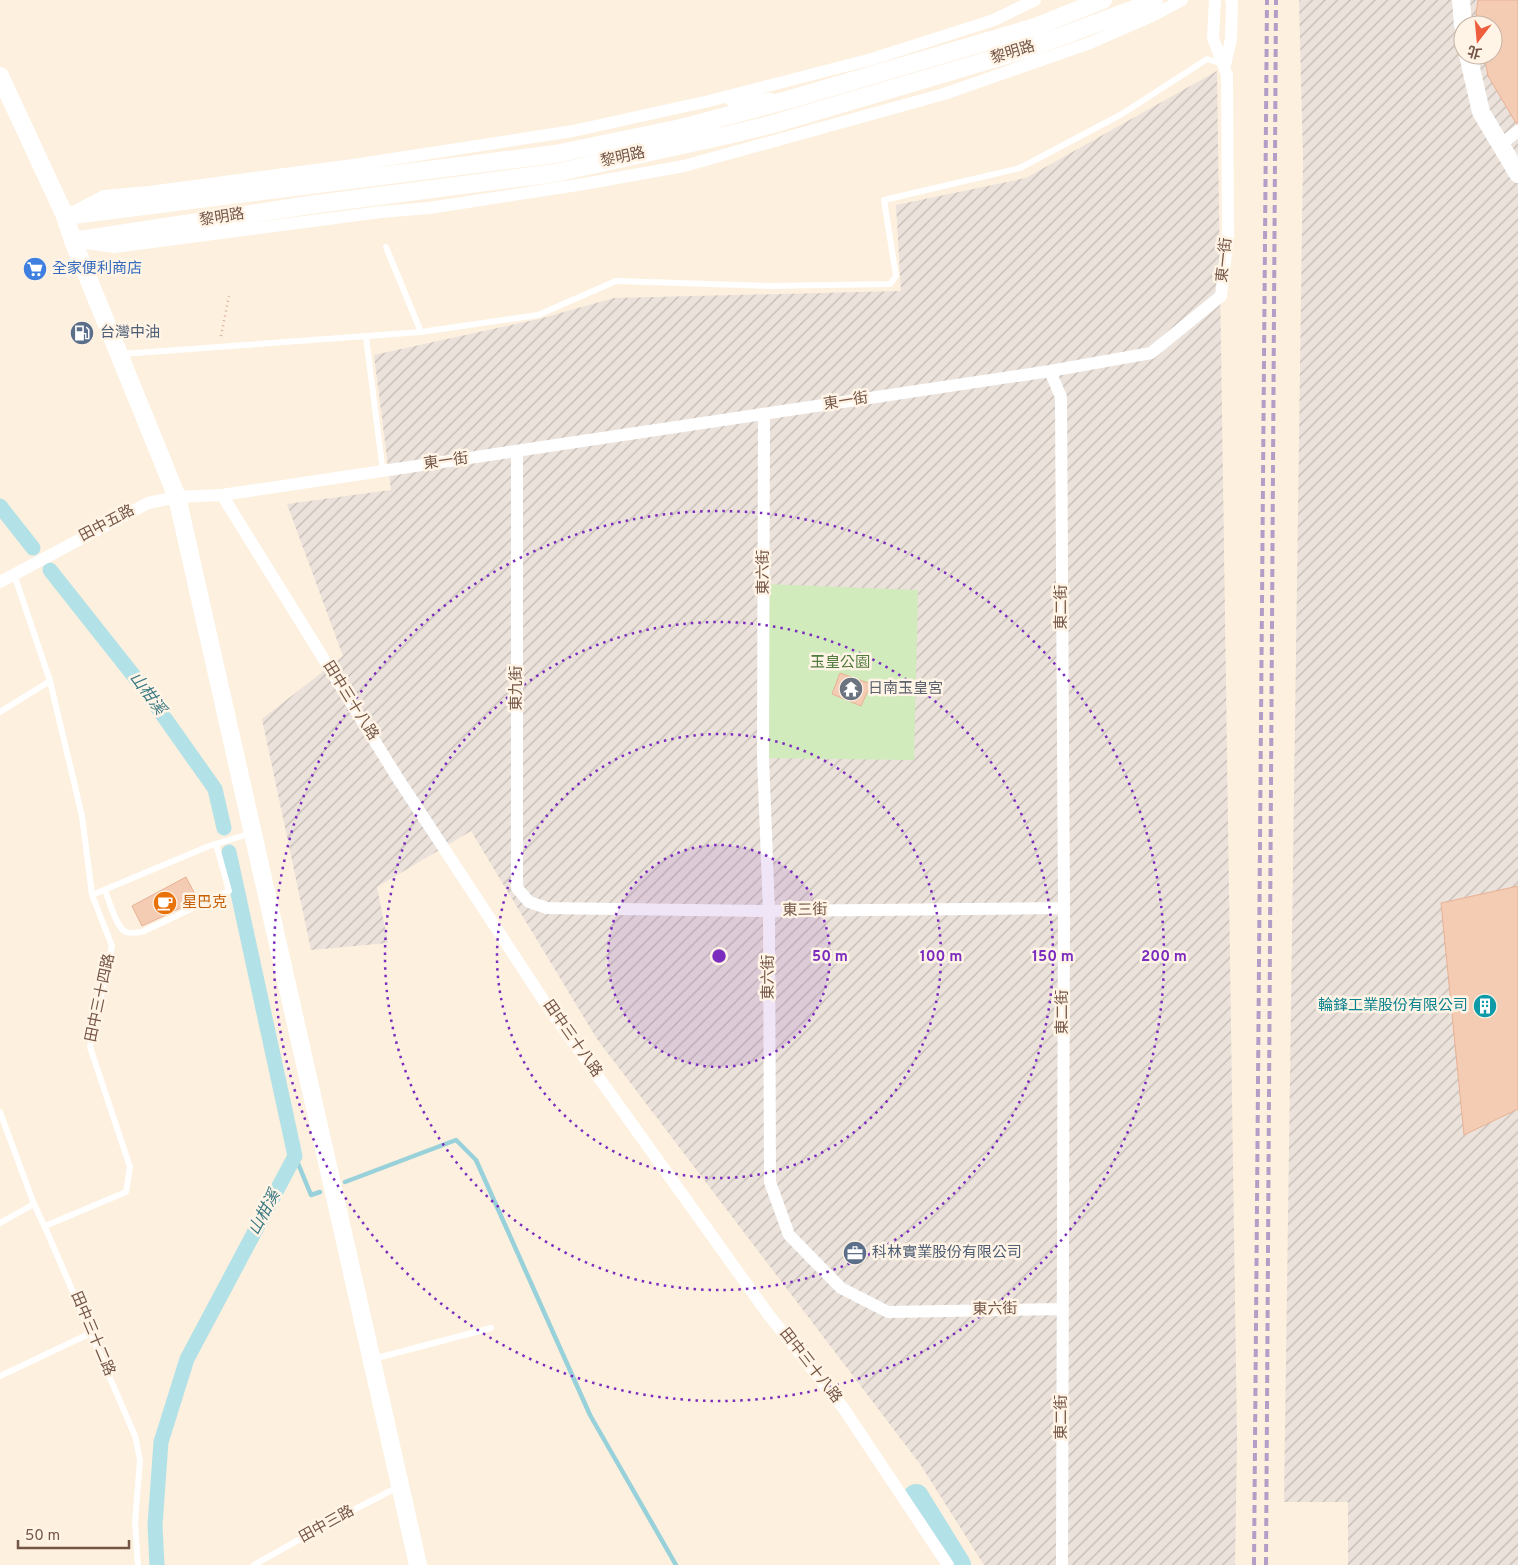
<svg xmlns="http://www.w3.org/2000/svg" width="1518" height="1565" viewBox="0 0 1518 1565" font-family="Overpass,'Noto Sans TC',sans-serif">
<defs>
<pattern id="industrial-furrows" width="10" height="10" patternUnits="userSpaceOnUse" patternTransform="scale(1.25)"><rect width="10" height="10" fill="#ebe2db"/><path d="M-1 1l2-2M0 10L10 0M9 11l2-2" fill="none" stroke="#c3bab3"/></pattern>
</defs>
<rect width="100%" height="100%" fill="#fdf0de"/>
<path fill="url(#industrial-furrows)" fill-rule="evenodd" d="M1300,0H1518V1565H1348V1502H1284L1303,158L1299,1ZM1463,25H1493V55H1463Z
M1217,71L1237,1438L1235,1565H984L920,1464L597,1039L471,831L377,887L388,943L311,950L262,719L343,656L287,504L391,490L374,355L539,319L614,298L901,291L896,205L1026,178Z"/>
<path fill="#d1ebbd" d="M764,584L918,590L914,760L763,758Z"/>
<g fill="none" stroke-linecap="round" stroke-linejoin="round">
<path stroke="#98d1da" stroke-width="4.5" d="M295,1156L311,1195L320,1192
M345,1182L456,1140L476,1160L590,1415L676,1565"/>
<path stroke="#b2e1e7" stroke-width="15" d="M0,506L33,548
M50,570L145,690L215,789L224,828
M157,1565L155,1525L161,1442L187,1359L295,1156L229,852"/>
<path stroke="#b2e1e7" stroke-width="26" d="M916,1497L958,1565"/>
</g>
<path fill="#f4ccb4" stroke="#e8b194" d="M1478,0H1518V123H1516L1488,76L1484,55H1493V25H1478L1476,13Z
M840,673L871,684L861,706L832,694Z
M186,877L198,900L142,926L132,906Z
M1518,886V1109L1464,1135L1441,903Z"/>
<g fill="none" stroke-linecap="round" stroke-linejoin="round">
<path stroke="#d8af98" stroke-width="2.5" stroke-dasharray="1 4" stroke-linecap="butt" d="M221,336L229,296"/>
<path stroke="#fff" stroke-width="6" d="M386,247L421,332
M366,337L383,472
M122,354L421,332L538,315L616,281L768,286L890,284L896,276L884,200L1020,168L1122,114L1207,59L1223,64
M14,574L50,681L82,816L92,895L112,946L90,1047L130,1167L126,1192L45,1226
M0,712L50,681
M105,890C109,900 116,928 126,932C131,934 137,932 142,932L229,891L216,844
M92,895L209,846L252,833
M0,1112L34,1204L48,1234L135,1436L140,1460L135,1522L138,1565
M0,1223L34,1204
M373,1359L491,1328
M0,1376L91,1333
M254,1565L336,1519L398,1487"/>
<path stroke="#fff" stroke-width="12" d="M1225,65L1231,39L1232,2L1231,0
M731,100L771,99
M1500,145L1518,131
M73,212L104,196L149,192L353,165L573,131L709,101L872,59L994,20L1035,0
M86,243L114,247L381,212L429,208L584,184L684,166L944,94L1090,43L1154,15L1182,0
M1050,371L1061,397L1064,908L1062,1565
M764,414L763,758L769,911L770,1182L789,1235L841,1288L888,1312L1063,1309
M517,452V888L529,902L547,908L769,911L1064,908
M222,495L397,777L546,1004L768,1314L844,1409L948,1565
M0,582L148,503L177,497L222,495L1050,371L1151,353L1221,296L1228,236L1227,75L1213,38L1215,0"/>
<path stroke="#fff" stroke-width="18" d="M1461,0L1463,25
M1468,55L1481,112L1518,174
M0,76L65,216L73,241L177,497L418,1565
M65,216L555,154L681,128L791,99L1035,27L1103,0
M73,241L309,205L555,173L728,135L773,124L1030,48L1137,8L1154,0"/>
<path stroke="#b29ec6" stroke-width="4" stroke-dasharray="8 5" stroke-linecap="butt" d="M1254,1565L1267,0
M1266,1565L1276,0"/>
</g>
<circle cx="719" cy="956" r="111" fill="#7b2cbf" fill-opacity=".12"/>
<g fill="none" stroke="#7b2cbf" stroke-width="2.5" stroke-dasharray="2.5 5">
<circle cx="719" cy="956" r="111"/>
<circle cx="719" cy="956" r="222"/>
<circle cx="719" cy="956" r="334"/>
<circle cx="719" cy="956" r="445"/>
</g>
<defs>
<g id="supermarket-disc" transform="scale(1.25)"><circle r="9.5" fill="#3f7fe0" stroke="#fff4e6"/><path d="M-6-5.5h2.5l.6 2H6L4.5 2H-2.5L-4.4-4H-6ZM-1.5 3.2a1.3 1.3 0 1 0 .1 0ZM3 3.2a1.3 1.3 0 1 0 .1 0Z" fill="#fff"/></g>
<g id="fuel-disc" transform="scale(1.25)"><circle r="9.5" fill="#5c6f8a" stroke="#fff4e6"/><path d="M-5.5-6h7V0h2V4h1.3V-2.5L3-4.5l.8-.8L6-3V5H2.5V1h-1V6h-7ZM-4.2-4.7v3.2H.2V-4.7Z" fill="#fff"/></g>
<g id="temple-disc" transform="scale(1.25)"><circle r="9.5" fill="#6b7280" stroke="#fff4e6"/><path d="M0-6L5-2H3V0L6.5 2.5H4V6H1.5V3h-3V6H-4V2.5H-6.5L-3 0V-2H-5Z" fill="#fff"/></g>
<g id="cafe-disc" transform="scale(1.25)"><circle r="9.5" fill="#e8710a" stroke="#fff4e6"/><path d="M-5.5-4.5H6V0H3Q3 3.5 0 3.5H-2.5Q-5.5 3.5-5.5 0ZM3-3.2v2h1.7v-2ZM-6 4.5H4V6H-6Z" fill="#fff"/></g>
<g id="building-disc" transform="scale(1.25)"><circle r="9.5" fill="#0f9aa8" stroke="#fff4e6"/><path d="M-4-6H4V6H1V3H-1V6H-4ZM-2.5-4.3h1.7v1.8h-1.7ZM.8-4.3h1.7v1.8H.8ZM-2.5-1h1.7V.8h-1.7ZM.8-1h1.7V.8H.8Z" fill="#fff"/></g>
<g id="office-disc" transform="scale(1.25)"><circle r="9.5" fill="#5c6f8a" stroke="#fff4e6"/><path d="M-6-3h4V-5.5h4V-3h4V5H-6ZM-1-4.5V-3h2v-1.5ZM-6 0V1H6V0Z" fill="#fff"/></g>
</defs>
<g fill-rule="evenodd">
<use href="#supermarket-disc" x="35" y="269"/>
<use href="#fuel-disc" x="82" y="333"/>
<use href="#temple-disc" x="851" y="689"/>
<use href="#cafe-disc" x="165" y="903"/>
<use href="#building-disc" x="1485" y="1006"/>
<use href="#office-disc" x="855" y="1253"/>
</g>
<g text-anchor="middle" dominant-baseline="central" stroke-width="5" stroke-linejoin="round" paint-order="stroke">
<g font-size="15" fill="#745545" stroke="#fff4e6">
<text transform="translate(1013 53) rotate(-17)">黎明路</text>
<text transform="translate(623 158) rotate(-12)">黎明路</text>
<text transform="translate(222 218) rotate(-9)">黎明路</text>
<text transform="translate(1225 260) rotate(-84)">東一街</text>
<text transform="translate(846 402) rotate(-9)">東一街</text>
<text transform="translate(446 462) rotate(-8)">東一街</text>
<text transform="translate(107 524) rotate(-28)">田中五路</text>
<text transform="translate(764 572) rotate(-90)">東六街</text>
<text transform="translate(1062 607) rotate(-90)">東二街</text>
<text transform="translate(517 688) rotate(-90)">東九街</text>
<text transform="translate(350 701) rotate(58)">田中三十八路</text>
<text transform="translate(805 911) rotate(-1)">東三街</text>
<text transform="translate(769 977) rotate(-90)">東六街</text>
<text transform="translate(101 998) rotate(-78)">田中三十四路</text>
<text transform="translate(1063 1012) rotate(-90)">東二街</text>
<text transform="translate(572 1039) rotate(55)">田中三十八路</text>
<text transform="translate(995 1310) rotate(-1)">東六街</text>
<text transform="translate(92 1334) rotate(67)">田中三十二路</text>
<text transform="translate(810 1366) rotate(52)">田中三十八路</text>
<text transform="translate(1062 1417) rotate(-90)">東二街</text>
<text transform="translate(327 1525) rotate(-29)">田中三路</text>
</g>
<g font-size="15" fill="#366cbe" stroke="#fff4e6" text-anchor="start">
<text x="52" y="269">全家便利商店</text>
</g>
<g font-size="15" fill="#4e5e75" stroke="#fff4e6" text-anchor="start">
<text x="100" y="333">台灣中油</text>
<text x="872" y="1253">科林實業股份有限公司</text>
</g>
<g font-size="15" fill="#517b3d" stroke="#fff4e6">
<text x="840" y="663">玉皇公園</text>
</g>
<g font-size="15" fill="#5b616d" stroke="#fff4e6" text-anchor="start">
<text x="868" y="689">日南玉皇宮</text>
</g>
<g font-size="15" fill="#c56008" stroke="#fff4e6" text-anchor="start">
<text x="182" y="903">星巴克</text>
</g>
<g font-size="15" fill="#0d838f" stroke="#fff4e6" text-anchor="end">
<text x="1468" y="1006">輪鋒工業股份有限公司</text>
</g>
<g font-size="16" font-style="italic" fill="#3b7983" stroke="#fff4e6">
<text transform="translate(147 694) rotate(53)">山柑溪</text>
<text transform="translate(265 1213) rotate(-62)">山柑溪</text>
</g>
</g>
<circle cx="719" cy="956" r="8" fill="#7b2cbf" stroke="#fff4e6" stroke-width="2.5"/>
<g font-size="15" text-anchor="middle" font-weight="bold" fill="#7b2cbf" stroke="#fff4e6" stroke-width="5" stroke-linejoin="round" paint-order="stroke">
<text x="830" y="961">50 m</text>
<text x="941" y="961">100 m</text>
<text x="1053" y="961">150 m</text>
<text x="1164" y="961">200 m</text>
</g>
<g transform="translate(1478 40) rotate(196)"><circle r="24" fill="#fff4e6" stroke="#c7b4a6"/>
<path d="M0-4L9 19L0 12L-9 19Z" fill="#ef5e3c"/>
<text y="-8" font-size="14" font-weight="bold" text-anchor="middle" fill="#745545">北</text>
</g>
<path d="M18 1540v8h111v-8" fill="none" stroke="#745545" stroke-width="2.5"/>
<text x="25" y="1540" font-size="15" fill="#745545" stroke="#fff4e6" stroke-width="4" paint-order="stroke">50 m</text>
</svg>
